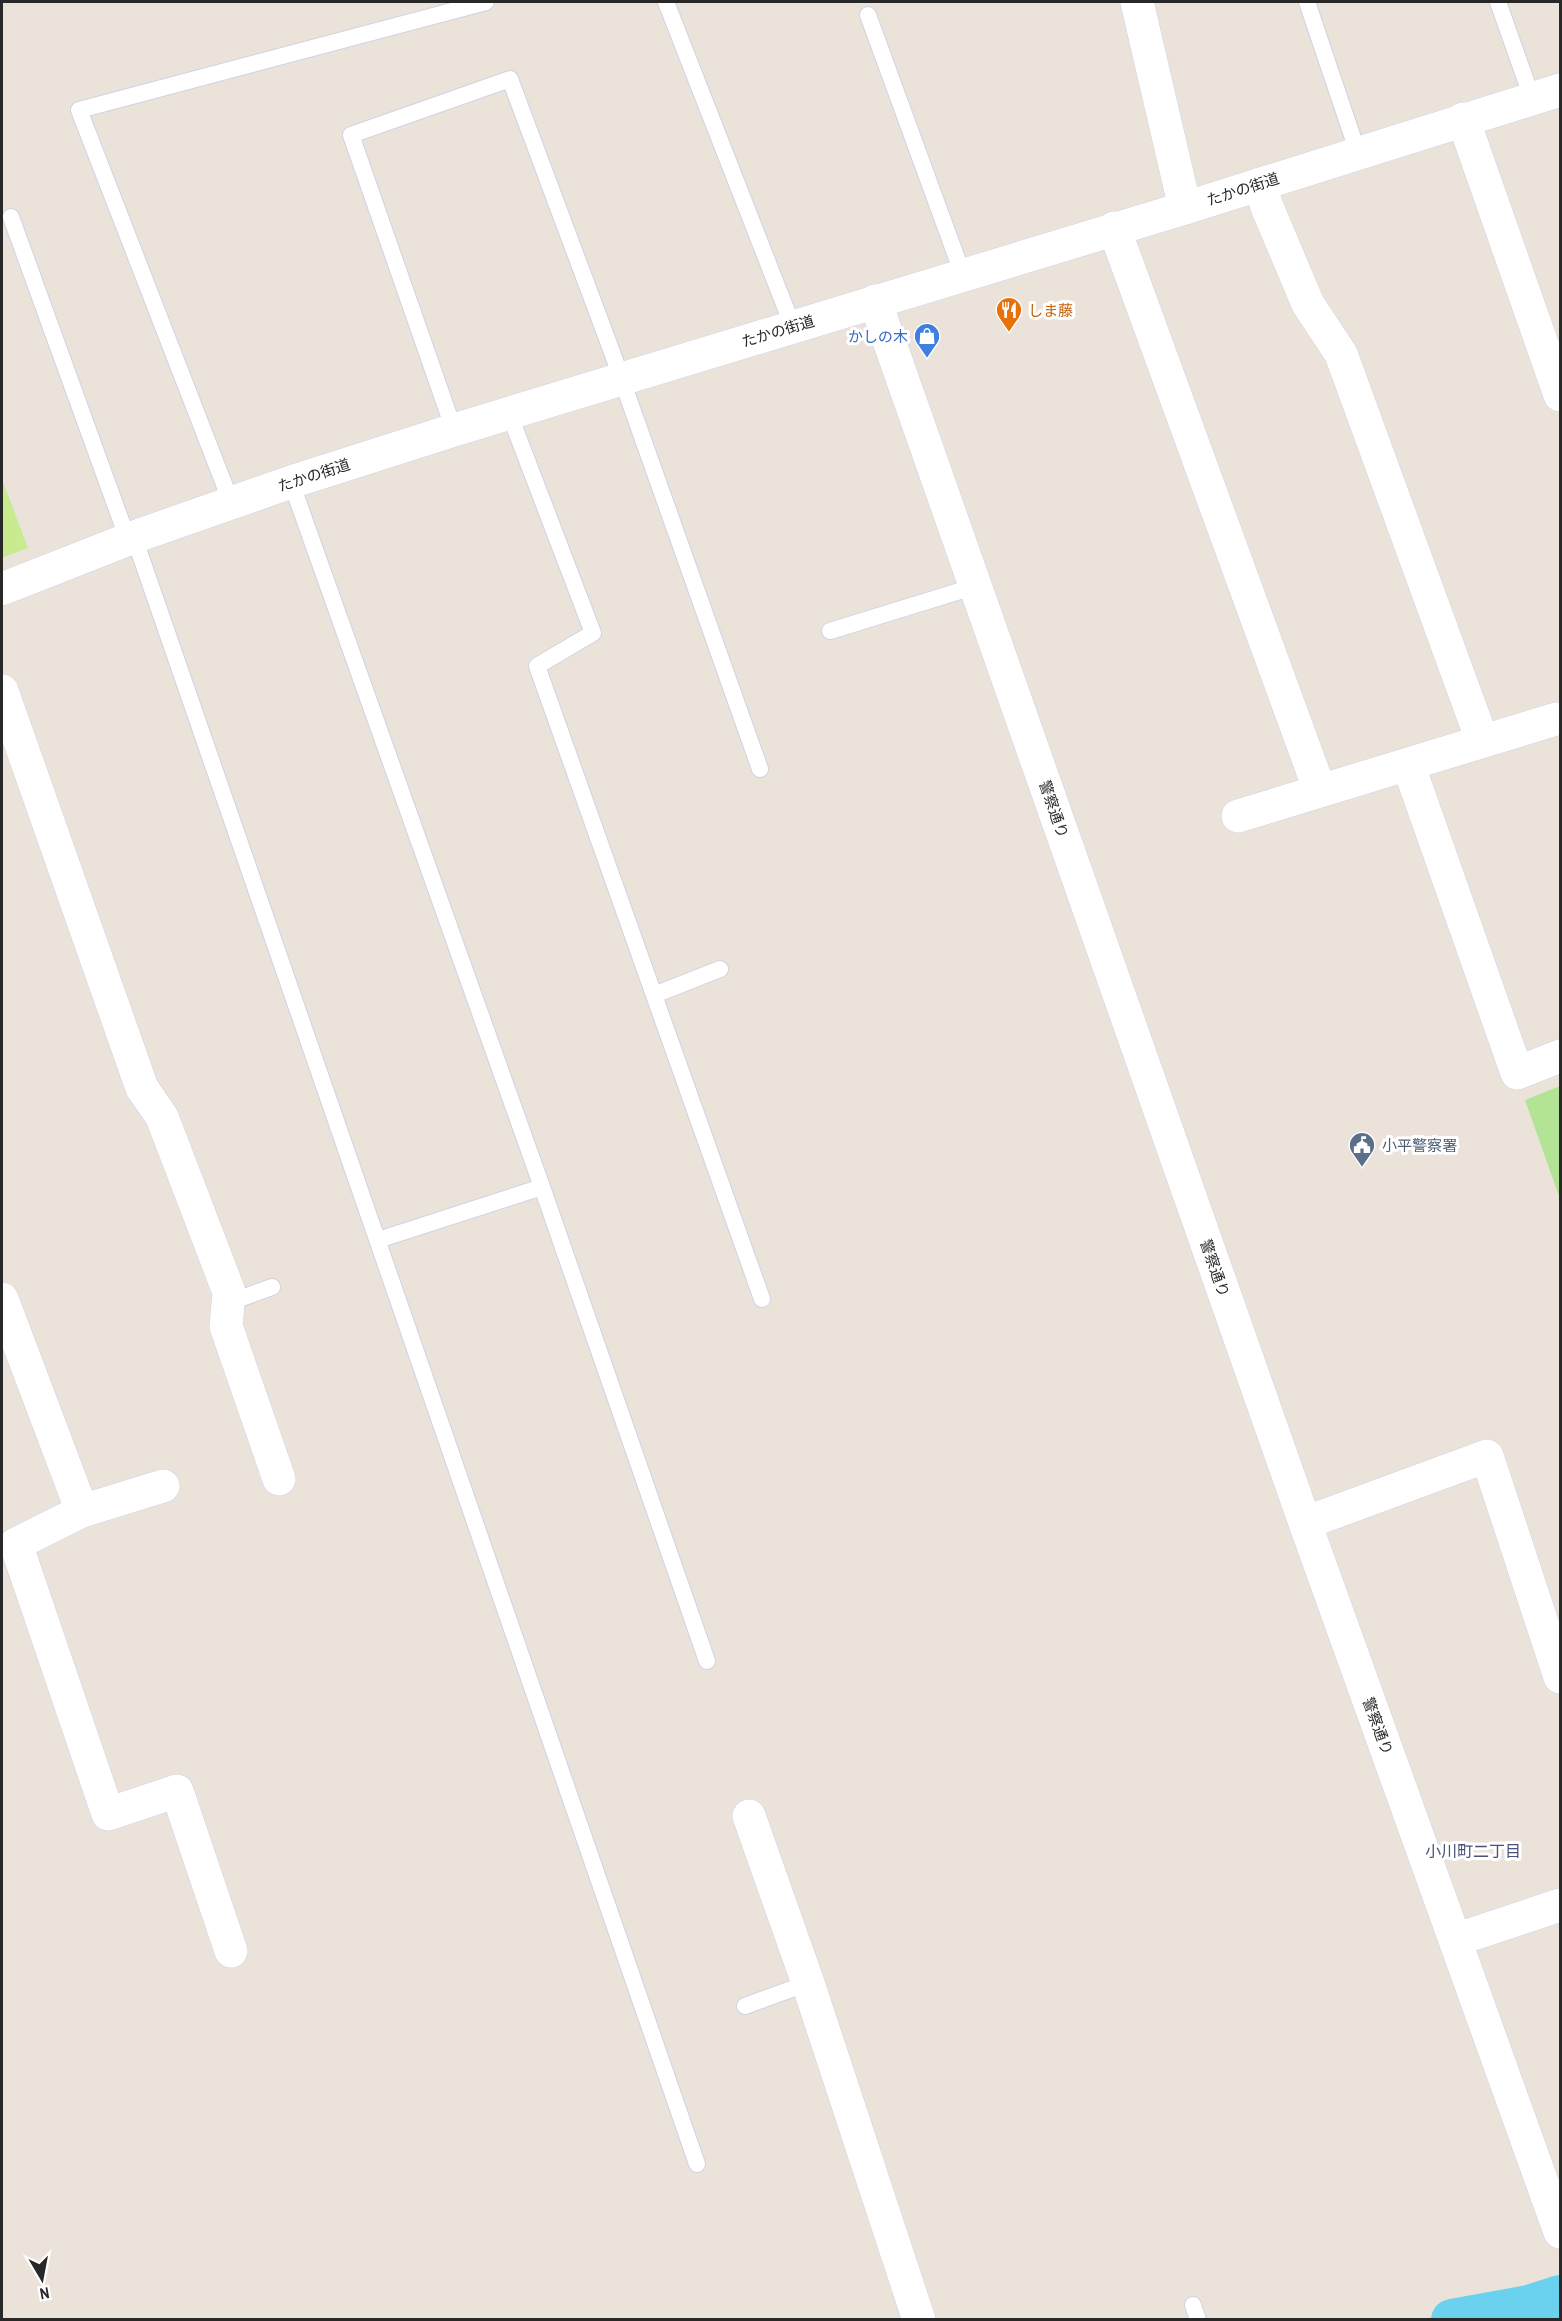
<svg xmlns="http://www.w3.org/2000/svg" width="1562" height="2321" viewBox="0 0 1562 2321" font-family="'Archivo Narrow','Noto Sans JP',sans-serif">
<rect width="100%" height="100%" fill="#ebe3da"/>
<path fill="#b3e395" d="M1560,1086V1199L1525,1100Z"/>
<path fill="#c8eb90" d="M2,479L28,548L2,558Z"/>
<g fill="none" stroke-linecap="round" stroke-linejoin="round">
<path stroke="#6ad2ef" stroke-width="42" d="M1452,2320L1529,2306L1560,2296"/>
<g stroke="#cfd3e2" stroke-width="18">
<path id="lane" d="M666,2L793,327
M1307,2L1358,153
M1498,2L1532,98
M868,15L963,275
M11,217L128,540
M509,413L593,633L537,666L762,1299
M454,430L351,135L510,79L612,352L760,769
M291,482L542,1187L707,1661
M231,502L79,110L486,2
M134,537L697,2164
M830,631L976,586
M654,995L720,969
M378,1240L542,1187
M228,1303L272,1287
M745,2006L808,1983
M1193,2305L1198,2320"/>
</g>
<g stroke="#cfd3e2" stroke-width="34">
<path id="street" d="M1137,2L1185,208
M1463,119L1560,395
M1260,184L1267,207L1308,304L1341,354L1482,740
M1114,228L1320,791
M875,301L1305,1523L1560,2232
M2,691L142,1088L162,1117L229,1292L226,1326L279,1479
M1408,764L1517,1073L1560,1056
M1238,816L1556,719
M2,1299L82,1511L16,1544L108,1814L177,1791L231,1951
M82,1511L163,1486
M1305,1523L1487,1456L1560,1677
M749,1816L808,1983L919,2320
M1455,1940L1560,1905"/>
</g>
<g stroke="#cfd3e2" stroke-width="34">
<path id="secondary" d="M2,589L134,537L291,482L454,430L1185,208L1560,90"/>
</g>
<use href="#lane" stroke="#fff" stroke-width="16"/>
<use href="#street" stroke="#fff" stroke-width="33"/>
<use href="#secondary" stroke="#fff" stroke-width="33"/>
</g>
<defs>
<g id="restaurant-pin" transform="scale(1.35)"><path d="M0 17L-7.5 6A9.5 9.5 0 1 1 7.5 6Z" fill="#e8710a" stroke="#fff"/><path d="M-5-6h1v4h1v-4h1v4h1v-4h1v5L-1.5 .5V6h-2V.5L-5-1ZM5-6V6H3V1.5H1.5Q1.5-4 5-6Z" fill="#fff"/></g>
<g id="shop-pin" transform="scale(1.35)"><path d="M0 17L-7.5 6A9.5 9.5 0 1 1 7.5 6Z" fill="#3f7fe0" stroke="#fff"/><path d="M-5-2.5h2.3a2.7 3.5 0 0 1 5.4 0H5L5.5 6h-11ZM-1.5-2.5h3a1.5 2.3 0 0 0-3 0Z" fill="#fff"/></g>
<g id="civic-pin" transform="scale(1.35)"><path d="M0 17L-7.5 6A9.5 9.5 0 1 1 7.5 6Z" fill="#5c6f8a" stroke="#fff"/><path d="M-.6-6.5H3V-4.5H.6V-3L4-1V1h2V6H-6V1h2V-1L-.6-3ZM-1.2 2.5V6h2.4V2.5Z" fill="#fff"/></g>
</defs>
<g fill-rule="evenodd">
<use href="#restaurant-pin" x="1009" y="310"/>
<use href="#shop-pin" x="927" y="336"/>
<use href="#civic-pin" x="1362" y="1145"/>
</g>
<g text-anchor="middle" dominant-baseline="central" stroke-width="6" stroke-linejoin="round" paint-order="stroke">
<g font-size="15" fill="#282828" stroke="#fff">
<text transform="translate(1243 189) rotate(-18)">たかの街道</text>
<text transform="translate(778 331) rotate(-17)">たかの街道</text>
<text transform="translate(314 475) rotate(-18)">たかの街道</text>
<text transform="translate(1054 809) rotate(71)">警察通り</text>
<text transform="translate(1215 1268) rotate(71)">警察通り</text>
<text transform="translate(1378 1726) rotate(70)">警察通り</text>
</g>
<g font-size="15" fill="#c56008" stroke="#fff" text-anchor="start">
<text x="1028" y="310">しま藤</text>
</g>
<g font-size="15" fill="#366cbe" stroke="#fff" text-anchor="end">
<text x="908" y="336">かしの木</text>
</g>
<g font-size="15" fill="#4e5e75" stroke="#fff" text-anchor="start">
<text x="1382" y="1145">小平警察署</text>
</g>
<g font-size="16" fill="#495379" stroke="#fff">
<text x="1473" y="1851">小川町二丁目</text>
</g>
</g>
<rect width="1562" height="2321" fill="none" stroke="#282828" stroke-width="6"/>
<g transform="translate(42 2279) rotate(170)" stroke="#ffffff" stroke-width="4.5" paint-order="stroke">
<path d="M0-4.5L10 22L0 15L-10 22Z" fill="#282828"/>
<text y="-9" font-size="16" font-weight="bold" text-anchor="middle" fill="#282828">N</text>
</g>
</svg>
